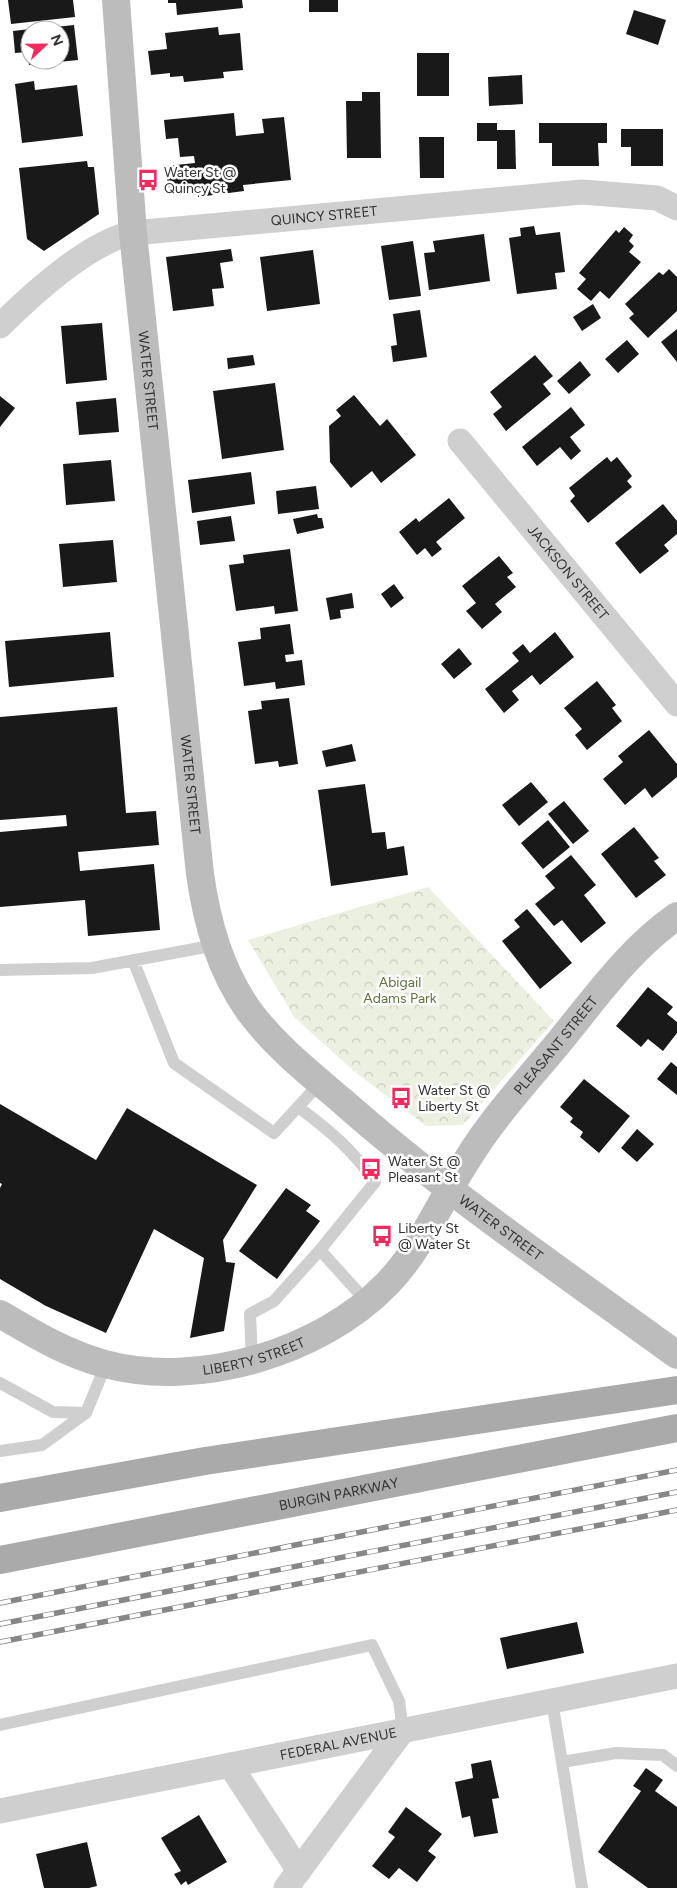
<svg xmlns="http://www.w3.org/2000/svg" width="677" height="1888" viewBox="0 0 677 1888" font-family="Figtree,sans-serif">
<defs>
<pattern id="forest-crowns" width="20" height="18" patternUnits="userSpaceOnUse" patternTransform="scale(1.25)"><rect width="20" height="18" fill="#ebf0e0"/><path d="M2 6a3 3 0 1 1 6 0M12 15a3 3 0 1 1 6 0" fill="none" stroke="#cacec1"/></pattern>
</defs>
<rect width="100%" height="100%" fill="#fff"/>
<path fill="url(#forest-crowns)" d="M428,887L554,1021L463,1125L426,1126L355,1072L295,1018L248,940Z"/>
<path fill="#191919" d="M8,0H73L75,17L11,24Z
M168,0H242L243,8L177,15L176,3H168Z
M309,0H338V12H309Z
M634,10L666,20L658,45L626,34Z
M74,25L78,60L29,65L27,52L15,53L13,31L30,29V60H60V30L36,29Z
M218,27L219,35L240,33L243,70L223,72L224,78L184,82L183,76L170,77V73L151,75L148,51L167,49L165,33Z
M417,53H449V96H417Z
M522,75L523,104L489,106L488,77Z
M34,81L35,90L77,85L83,136L22,143L15,84Z
M362,92H380L381,158H347L346,101H362Z
M234,113L236,136L264,133L262,119L284,117L291,180L243,185L244,191L198,197L197,186L168,189L166,166L195,163L194,156L180,157L178,138L166,139L164,120Z
M477,123H497V130H515L516,169H497V141H477Z
M539,123H607V143H598L599,166H552V143H539Z
M621,129H663V166H631V147H621Z
M419,137H444V178H420Z
M87,161L88,167H94L99,214L44,251L27,239L19,168Z
M534,226L536,235L560,232L565,272L555,273L557,289L517,294L509,238L521,236L520,228Z
M624,227L633,235L629,241L634,246L629,252L641,262L609,299L600,291L591,301L577,289L586,279L579,273L616,230L619,233Z
M484,234L490,281L429,290L424,253L435,252L433,241Z
M413,241L421,296L389,300L381,246Z
M231,249L233,261L220,263L224,288L212,289L214,306L173,311L166,257Z
M313,250L320,304L267,311L260,257Z
M669,269L677,277V311L648,338L629,318L634,314L625,304L659,272L663,275Z
M593,304L601,318L582,331L573,317Z
M420,310L427,357L393,362L391,346L397,345L393,314Z
M102,323L107,380L66,384L61,326Z
M677,329V362L661,342Z
M627,340L639,354L618,373L605,359Z
M253,355L255,365L228,369L227,358Z
M535,355L553,376L543,384L551,394L506,431L493,414L502,407L490,392Z
M580,361L591,375L569,394L557,381Z
M275,383L284,450L222,459L213,391Z
M354,395L380,426L387,419L416,455L381,483L372,471L351,488L330,462L329,426L341,416L336,410Z
M0,396L15,408L0,427Z
M116,398L119,432L79,435L76,402Z
M571,407L585,425L570,437L581,451L571,460L560,447L537,466L522,447Z
M607,457L611,462L617,457L632,476L627,481L632,487L588,523L570,501L575,496L569,488Z
M111,460L115,501L66,505L63,464Z
M251,472L255,504L192,513L188,480Z
M316,486L319,509L278,514L276,491Z
M449,498L465,518L436,542L442,549L432,557L425,548L417,555L399,532L416,518L419,522Z
M663,504L677,521V534L664,545L669,551L640,574L615,543Z
M317,514L318,518H322L324,528L297,534L293,519Z
M231,516L235,541L200,545L197,521Z
M113,540L117,582L63,587L59,544Z
M290,549L298,611L275,614L274,606L236,611L229,565L244,563L243,555Z
M499,556L513,573L507,577L516,587L495,604L502,612L482,629L466,611L476,603L462,586Z
M394,584L404,598L391,608L381,594Z
M352,593L354,608L340,610L341,618L330,620L326,598Z
M290,624L294,654L285,655L286,662L302,660L305,685L276,689L275,682L244,686L238,642L261,639L260,628Z
M110,632L114,677L9,687L5,641Z
M555,632L574,657L540,685L532,675L512,691L519,700L504,713L485,689L519,661L512,653L523,644L530,653Z
M459,648L472,664L454,679L441,664Z
M597,681L616,705L612,708L622,721L587,750L575,735L582,729L564,708Z
M289,698L298,764L279,767L278,761L255,764L248,711L262,709L261,701Z
M117,707L126,813L156,811L159,845L78,852L80,871L154,864L160,930L88,936L85,900L0,907V832L67,826L66,815L0,820V717Z
M649,730L677,764V777L652,798L645,788L625,805L603,779L623,762L618,756Z
M352,744L356,761L326,767L322,751Z
M531,782L548,802L519,826L502,805Z
M365,784L372,833L385,832L387,849L404,846L408,875L331,886L318,790Z
M564,801L589,831L573,844L548,814Z
M548,820L570,847L543,869L521,843Z
M634,827L659,858L654,861L666,875L636,898L601,854Z
M571,855L596,885L584,895L606,923L581,943L562,920L554,926L535,904L555,888L545,876Z
M527,909L572,963L540,989L502,941L520,927L514,920Z
M648,987L673,1007L667,1014L677,1022V1033L663,1051L648,1039L641,1047L616,1026Z
M671,1062L677,1067V1095L657,1079Z
M584,1079L630,1116L599,1153L580,1137L583,1132L570,1122L573,1118L560,1107Z
M0,1104L96,1160L127,1108L257,1185L223,1240L226,1262L235,1263L224,1331L190,1338L204,1258L154,1229L106,1333L46,1306L0,1279V1188L2,1184L0,1183Z
M637,1129L654,1144L637,1162L621,1148Z
M286,1188L311,1205L306,1211L320,1221L277,1279L239,1251Z
M577,1622L584,1653L507,1669L500,1638Z
M491,1760L499,1798L492,1799L498,1833L474,1837L470,1816L462,1818L455,1782L473,1778L471,1764Z
M646,1768L663,1780L655,1791L677,1807V1888H648L598,1852L641,1791L633,1786Z
M406,1807L442,1834L428,1851L436,1857L417,1882L399,1868L389,1879L372,1866L395,1837L388,1832Z
M199,1815L227,1862L188,1885L186,1881L181,1885L174,1874L181,1871L161,1838Z
M87,1842L97,1886L89,1888H44L36,1854Z"/>
<g fill="none" stroke-linecap="round" stroke-linejoin="round">
<path stroke="#cfcfcf" stroke-width="12" d="M133,960L174,1063L274,1133L320,1083
M0,970L92,968L216,945
M298,1107C328,1129 354,1151 375,1182L320,1250L367,1302
M252,1360L250,1314L274,1301L320,1250
M0,1383L53,1412L86,1413
M0,1451L42,1445L86,1413L106,1364
M552,1701L562,1762
M0,1725L372,1645L399,1701L403,1730
M582,1888L562,1762L616,1753L663,1755L677,1766"/>
<g stroke="#cfcfcf" stroke-width="25">
<path id="s1" d="M0,326C31,295 90,241 133,233L582,192L657,198L677,208"/>
<path id="s2" d="M460,441L677,704"/>
<path d="M230,1765L299,1871"/>
<path id="s3" d="M0,1811L677,1676"/>
<path d="M286,1888L403,1730"/>
</g>
<g stroke="#bcbcbc" stroke-width="28">
<path id="s4" d="M116,0L133,233L200,874C207,923 220,970 249,1011C275,1046 308,1072 341,1100C446,1193 563,1272 677,1355"/>
<path id="s5" d="M0,1314C34,1334 67,1354 105,1364C198,1389 320,1353 387,1284C422,1248 440,1201 467,1160C492,1119 525,1083 555,1047C594,1000 627,951 677,916"/>
</g>
<g stroke="#aaa" stroke-width="28">
<path d="M0,1498L205,1461L677,1390"/>
<path id="s6" d="M0,1560L677,1428"/>
</g>
<g stroke="#878787" stroke-width="5.5">
<path id="rail" d="M0,1603L677,1470
M0,1624L677,1492
M0,1642L677,1510"/>
</g>
<use href="#rail" stroke="#fff" stroke-width="4" stroke-dasharray="11" stroke-linecap="butt"/>
</g>
<defs>
<g id="bus-bare" transform="scale(1.725)"><path d="M-5-6H5V4H4V6H2V4H-2V6H-4V4H-5ZM-3.5-4V0h7V-4ZM-3.5 1.2v1.5H-2V1.2ZM2 1.2v1.5H3.5V1.2Z" fill="#f5295d" stroke="#fff" stroke-width="2.5" paint-order="stroke"/></g>
</defs>
<g fill-rule="evenodd">
<use href="#bus-bare" x="148" y="180"/>
<use href="#bus-bare" x="401" y="1098"/>
<use href="#bus-bare" x="371" y="1169"/>
<use href="#bus-bare" x="382" y="1236"/>
</g>
<g text-anchor="middle" dominant-baseline="central" stroke-width="5" stroke-linejoin="round" paint-order="stroke">
<g font-size="14" fill="#323232" stroke="#fff" text-anchor="start">
<text x="164" y="172">Water St @<tspan x="164" dy="16">Quincy St</tspan></text>
<text x="418" y="1090">Water St @<tspan x="418" dy="16">Liberty St</tspan></text>
<text x="388" y="1161">Water St @<tspan x="388" dy="16">Pleasant St</tspan></text>
<text x="398" y="1228">Liberty St<tspan x="398" dy="16">@ Water St</tspan></text>
</g>
<g font-size="14" fill="#323232" stroke="#fff">
<text stroke="none"><textPath href="#s1" startOffset="356">QUINCY STREET</textPath></text>
<text stroke="none"><textPath href="#s4" startOffset="382">WATER STREET</textPath></text>
<text stroke="none"><textPath href="#s2" startOffset="170">JACKSON STREET</textPath></text>
<text stroke="none"><textPath href="#s4" startOffset="788">WATER STREET</textPath></text>
<text stroke="none"><textPath href="#s5" startOffset="715">PLEASANT STREET</textPath></text>
<text stroke="none"><textPath href="#s4" startOffset="1358">WATER STREET</textPath></text>
<text stroke="none"><textPath href="#s5" startOffset="268">LIBERTY STREET</textPath></text>
<text stroke="none"><textPath href="#s6" startOffset="345">BURGIN PARKWAY</textPath></text>
<text stroke="none"><textPath href="#s3" startOffset="345">FEDERAL AVENUE</textPath></text>
</g>
<g font-size="14" fill="#5f733a" stroke="#fff">
<text x="400" y="982">Abigail<tspan x="400" dy="16">Adams Park</tspan></text>
</g>
</g>
<g transform="translate(45 45) rotate(68)"><circle r="24" fill="#ffffff" stroke="#adadad"/>
<path d="M0-4L9 19L0 12L-9 19Z" fill="#f5295d"/>
<text y="-8" font-size="14" font-weight="bold" text-anchor="middle" fill="#323232">N</text>
</g>
</svg>
